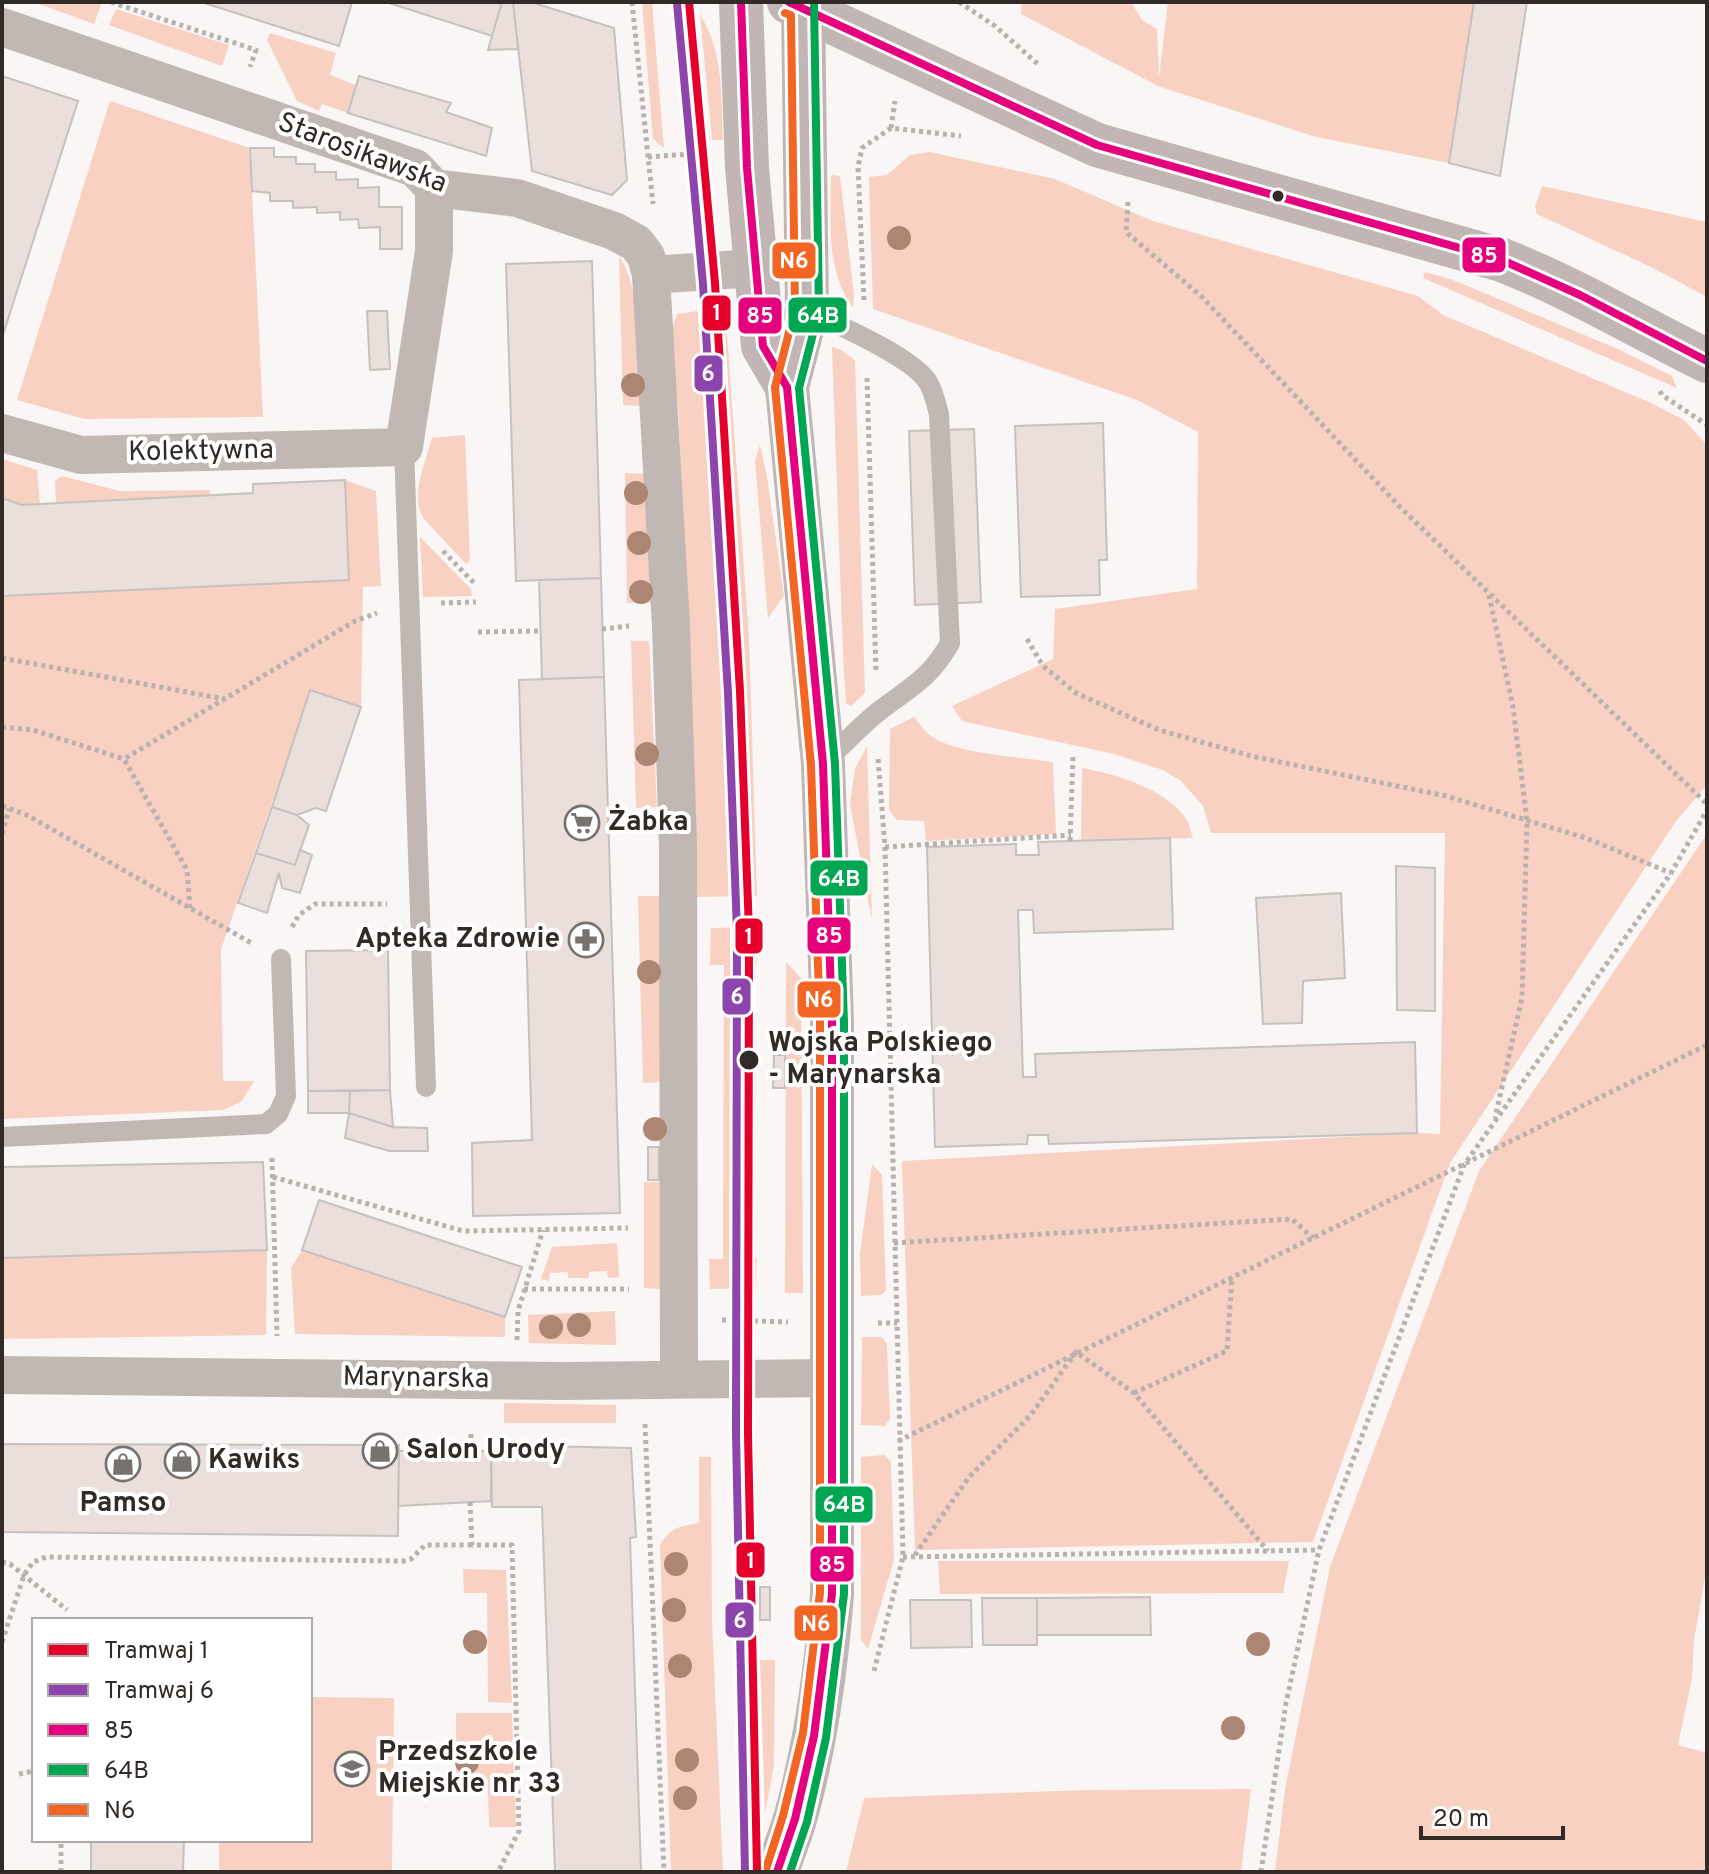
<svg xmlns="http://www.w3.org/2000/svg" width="1709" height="1874" viewBox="0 0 1709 1874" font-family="Overpass,sans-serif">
<rect width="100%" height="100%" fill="#faf6f5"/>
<path fill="#f8d1c2" d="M34,2H102L94,24Z
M642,2H652L664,148L653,139Z
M1022,2H1131L1142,20L1157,29L1159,77L1168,2H1474L1449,163L1316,137L1158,86L1021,14Z
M116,9L229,45L222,66L109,25Z
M700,15C724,52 721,97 723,140H712Z
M270,33L336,53L330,75L356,85L348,113L322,104L319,111L297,101L267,40Z
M110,101L250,148L263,417L84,419L17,400Z
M930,152L1055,179L1153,221L1418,296L1443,315L1651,403L1684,420L1707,445V785L1676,821L1450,1163L1313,1542L915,1550L902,1161L1417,1133L1440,1134L1445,833H1211L1203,806L1181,781L1163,770L1114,754L962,721L952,706L1053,659L1055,609L1197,589L1198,432L1137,400L873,309L869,177L887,175L910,155Z
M831,175L840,176L854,295L853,308C825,268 831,222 831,175Z
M1542,186L1707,222V297L1651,267L1537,214L1535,207Z
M619,256C642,288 640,366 644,406L623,405Z
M1425,272L1453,280L1618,349L1672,376L1677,388L1423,278Z
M725,307L749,637L757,896L693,897L679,420L672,341V329L677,314Z
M832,347L841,350L855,360L865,693L851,706L846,704L843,655Z
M465,435L470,560L466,564L424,519C409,496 426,462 432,438Z
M760,445L767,477L784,596L768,618L755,460Z
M2,459L37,470L40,504L22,505L2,498Z
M625,473L645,474L651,603H627Z
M62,476L120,491L210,490V495L56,503L55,481Z
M345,480L376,491L381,586L363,587L361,707L311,691L221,949L223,1081H254L242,1101L223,1110L2,1119V596L349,580Z
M420,537L471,589L472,596L423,597Z
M631,641H649L657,807L636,808Z
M914,717C919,723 924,731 931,736C956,754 1021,757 1053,762L1056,834L926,841L924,821L897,820L889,810L890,729Z
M867,746L872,920L850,804L855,769Z
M1082,768C1116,774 1167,789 1187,820C1190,825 1191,833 1193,838L1081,841Z
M1707,834V1566L1694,1640L1692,1678L1678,1745L1707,1753V1872H1275L1285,1789L1330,1567L1479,1171Z
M638,896H660V1082L643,1083Z
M755,927L757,964L743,965V1257L757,1258L755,1288L710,1289L709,1259H723L724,965H710L711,928Z
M786,962L801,978L803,1293H785Z
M872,1164L882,1175L886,1290L881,1295L861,1296L860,1254Z
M644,1182H661V1289L644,1288Z
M617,1243L619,1277L608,1278L607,1271L589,1272V1278H568V1272L550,1273L549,1281L541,1279L552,1247Z
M267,1250L266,1335L2,1339V1258Z
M302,1250L505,1317V1337L295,1334L291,1268Z
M615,1311L616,1345L529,1343L528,1315Z
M862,1337H882L887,1344L890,1419L885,1426L861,1425Z
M504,1403L616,1405V1423H504Z
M885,1455L891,1462L894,1560L868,1649L861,1640V1457Z
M699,1457H711L712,1620L723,1872H671L660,1545C670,1528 680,1526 699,1523Z
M938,1561H1289L1283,1593L940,1594Z
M463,1569L506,1570L512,1703L488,1702L487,1593H464Z
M760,1660H775L774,1765L765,1813Z
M310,1697L394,1698L392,1872H219V1840H310Z
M456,1713H512L516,1827H489L488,1786H456Z
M1251,1789L1241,1872H846L864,1798L1089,1790Z"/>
<path fill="#eadfdb" stroke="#c6c1bf" stroke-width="2" d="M201,2H352L339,46Z
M386,2H502L492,36Z
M502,2H513L518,49L488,50Z
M513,2H531L614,28L627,180L612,195L532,171Z
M1474,2H1527L1500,176L1449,163Z
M2,76L78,101L2,338Z
M359,76L451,103L446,112L492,128L486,156L348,113Z
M250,148H274V157H296V164H315V172H336V180L358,179V188L379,187V207H402V249H380V227L359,228L358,219L340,220V212L317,213V207L293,208V201H270V193L252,191Z
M592,261L601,578L516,581L506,264Z
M367,311H387L390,369L370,370Z
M1103,423L1107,560H1099L1100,595L1021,597L1015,426Z
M974,429L981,602L915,605L909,431Z
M345,480L349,580L2,596V498L22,505L40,504L253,493V484Z
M601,578L604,677L542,679L539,580Z
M604,677L620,1213L473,1216L472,1143L532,1140L519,680Z
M310,690L361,707L326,811L316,808L297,815L272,807Z
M272,807L297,815L309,825L295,865L256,853Z
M1170,838L1173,929L1034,933L1033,910H1018L1023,1077H1036L1035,1054L1415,1042L1417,1133L1049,1144L1048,1135H1028L1027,1144L935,1147L927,847L1016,844V855H1039L1038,842Z
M300,850L312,855L300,893L282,888L279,873L267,913L238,903L256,853L295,865Z
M1396,866L1435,868V1011L1397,1010Z
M1341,893L1345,978L1303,981L1302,1023L1263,1024L1256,898Z
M388,950L390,1090L308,1091L306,951Z
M774,1055H785V1088H773Z
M390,1090L393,1127L349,1113L350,1091Z
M308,1091H350L349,1113H308Z
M349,1113L393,1127L427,1128L428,1151H389L345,1138Z
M648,1147H659V1180H648Z
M263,1162L267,1250L2,1258V1167Z
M319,1200L522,1267L505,1317L302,1250Z
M2,1444L399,1445L398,1536L2,1532Z
M491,1445L631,1448L636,1537L630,1538L641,1872H555L542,1507H492Z
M399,1451H491V1501L398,1506Z
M760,1587H770V1620H760Z
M1150,1597L1151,1635H1037V1598Z
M982,1598H1037V1645H983Z
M910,1600H971L972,1647L911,1648Z
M91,1840H184L183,1872H91Z"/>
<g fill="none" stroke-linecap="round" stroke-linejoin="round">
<path stroke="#b9b1ae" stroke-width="5" stroke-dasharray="4 4" stroke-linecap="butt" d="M111,2L256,50L250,67
M632,2L653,204
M959,2L995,26L1040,66
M891,128L895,101
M648,157L703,153
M1128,202L1126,232L1202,297L1400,507L1707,804
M864,300L858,167L862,148L891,128L961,136
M867,378L876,672
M1660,391L1662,395L1707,425
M443,551L476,585
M1489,595L1513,707L1527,820L1522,998L1495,1118
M441,603L476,602
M602,629L629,626
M478,632L540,631
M1027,639L1043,666L1076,693L1159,730L1251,756L1446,796L1586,838L1671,873
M2,658L225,699
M2,727L33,730L124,759
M2,806L27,815L253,944
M2,834L9,809
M1070,841L1073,756
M885,847L1071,835
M190,908L187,870L124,759L355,621L377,613
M292,927L299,915L315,904H387
M272,1158L277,1336
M273,1177L463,1231L628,1228
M894,1243L1292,1219L1313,1238
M524,1289H629
M722,1320L788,1322
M878,1323H897
M517,1340L518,1311L543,1230
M1134,1393L1227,1351L1232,1277
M645,1424L664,1872
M471,1434V1451
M898,1441L1707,1045
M470,1502L472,1545H512L519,1831L498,1872
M915,1555L969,1477L1030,1416L1076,1352L1134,1393L1268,1551
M903,1557L1319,1550
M2,1562L10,1564L67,1610
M2,1642L24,1575L33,1562L46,1557L404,1561L411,1559L425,1545H472
M874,1671L903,1557L885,847L878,758
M19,1774L34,1771
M61,1872V1840
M1261,1872L1286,1703L1319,1550L1464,1165L1671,873L1707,810"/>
<path stroke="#c1b8b4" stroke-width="20" d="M807,310C835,324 916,358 929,384C934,393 936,404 939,414L950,643C929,680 910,687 878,712C859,727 841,747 823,764
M404,447L426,1087
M2,1137L266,1124L278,1114L286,1096L281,959"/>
<path stroke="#c1b8b4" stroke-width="38" d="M2,27L415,168L434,188L517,198L614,231L636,243L646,256L651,275L755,268
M651,275L671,626L678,847L679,1378
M2,433L81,455L404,447L434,251V188
M2,1375L564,1381L830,1378"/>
<path stroke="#c1b6b3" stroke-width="44" d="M741,2L747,168L763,346L787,387
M789,2L1097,145L1502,260C1573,288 1638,327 1707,361
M777,1872C782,1854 790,1837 795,1819C816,1745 826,1671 832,1594V1022L823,764L787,387L807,310L803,2"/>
<g stroke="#fff" stroke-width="14">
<path id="bus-1" d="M741,2L747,168L763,346L787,387L823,764L832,1022V1594L814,1736L795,1819L777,1872
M789,2L1097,145L1502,260L1580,295L1707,361"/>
</g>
<g stroke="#fff" stroke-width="14">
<path id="bus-2" d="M790,1872L807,1822L826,1738L844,1594V1022L835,764L799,388L819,311L814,2"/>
</g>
<g stroke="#fff" stroke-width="14">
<path id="bus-3" d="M766,1869L783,1816L803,1733L820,1593V1022L811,765L775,387L795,309L791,15L785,13"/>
</g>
<use href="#bus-1" stroke="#e5007d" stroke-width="8"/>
<use href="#bus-2" stroke="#00a651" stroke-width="8"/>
<use href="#bus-3" stroke="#f26522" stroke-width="8"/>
<g stroke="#fff" stroke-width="14">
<path id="tram-1" d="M689,2L715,283L740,691L749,931L748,1434L757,1872"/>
</g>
<g stroke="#fff" stroke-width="14">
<path id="tram-2" d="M677,3L703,284L728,692L737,931L736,1434L745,1872"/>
</g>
<use href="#tram-1" stroke="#e4002b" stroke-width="8"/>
<use href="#tram-2" stroke="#8e44ad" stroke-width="8"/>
</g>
<g fill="#ac8573">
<circle cx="899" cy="238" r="12"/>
<circle cx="633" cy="385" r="12"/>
<circle cx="636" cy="493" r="12"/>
<circle cx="639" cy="543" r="12"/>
<circle cx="641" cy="592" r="12"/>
<circle cx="647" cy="754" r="12"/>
<circle cx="649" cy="972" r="12"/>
<circle cx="655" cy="1129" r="12"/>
<circle cx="579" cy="1325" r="12"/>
<circle cx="551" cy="1327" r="12"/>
<circle cx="676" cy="1564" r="12"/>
<circle cx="674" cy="1610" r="12"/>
<circle cx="475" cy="1642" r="12"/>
<circle cx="1258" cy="1644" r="12"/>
<circle cx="680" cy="1666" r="12"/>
<circle cx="1233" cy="1728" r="12"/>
<circle cx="687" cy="1760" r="12"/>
<circle cx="467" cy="1762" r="12"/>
<circle cx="685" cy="1798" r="12"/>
</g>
<defs>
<g id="supermarket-ring" transform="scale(1.8)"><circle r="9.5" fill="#fff" stroke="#77716f" stroke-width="1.5"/><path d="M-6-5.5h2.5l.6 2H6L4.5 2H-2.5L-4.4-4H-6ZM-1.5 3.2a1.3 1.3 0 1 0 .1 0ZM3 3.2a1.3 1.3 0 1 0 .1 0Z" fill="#77716f"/></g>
<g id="pharmacy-ring" transform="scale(1.8)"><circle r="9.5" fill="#fff" stroke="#77716f" stroke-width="1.5"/><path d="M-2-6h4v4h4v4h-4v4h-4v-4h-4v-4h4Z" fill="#77716f"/></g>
<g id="shop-ring" transform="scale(1.8)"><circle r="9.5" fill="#fff" stroke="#77716f" stroke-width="1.5"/><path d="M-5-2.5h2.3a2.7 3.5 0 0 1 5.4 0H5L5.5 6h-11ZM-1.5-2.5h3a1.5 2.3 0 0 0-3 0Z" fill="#77716f"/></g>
<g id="school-ring" transform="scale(1.8)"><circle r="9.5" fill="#fff" stroke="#77716f" stroke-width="1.5"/><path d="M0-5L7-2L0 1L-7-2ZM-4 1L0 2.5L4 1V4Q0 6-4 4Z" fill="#77716f"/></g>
</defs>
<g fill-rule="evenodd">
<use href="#supermarket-ring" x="582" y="823"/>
<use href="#pharmacy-ring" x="586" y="940"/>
<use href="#shop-ring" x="380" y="1451"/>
<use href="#shop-ring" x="182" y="1461"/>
<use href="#shop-ring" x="123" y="1464"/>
<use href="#school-ring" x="352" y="1769"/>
</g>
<g fill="#312a27" stroke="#fff" stroke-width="3">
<circle cx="1278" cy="196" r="7"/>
<circle cx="749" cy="1060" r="11"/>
</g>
<g text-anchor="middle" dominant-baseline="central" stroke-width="8" stroke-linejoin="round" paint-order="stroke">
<g font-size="28" fill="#312a27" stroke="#fff">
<text transform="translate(362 154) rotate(21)">Starosikawska</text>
<text transform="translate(201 452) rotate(-1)">Kolektywna</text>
<text transform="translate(416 1379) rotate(1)">Marynarska</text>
</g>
<g font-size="28" font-weight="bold" fill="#312a27" stroke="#fff" text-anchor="start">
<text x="608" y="823">Żabka</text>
<text x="560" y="940" text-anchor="end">Apteka Zdrowie</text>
<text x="406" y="1451">Salon Urody</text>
<text x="208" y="1461">Kawiks</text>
<text x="123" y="1504" text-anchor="middle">Pamso</text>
<text x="378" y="1753">Przedszkole<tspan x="378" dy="32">Miejskie nr 33</tspan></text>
</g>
<g font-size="28" font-weight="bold" fill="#312a27" stroke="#fff" text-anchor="start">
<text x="768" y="1044">Wojska Polskiego<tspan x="768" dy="32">- Marynarska</tspan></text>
</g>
</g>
<g stroke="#fff" stroke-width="3">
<rect x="1461" y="236" width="46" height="38" rx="8" fill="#e5007d"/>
<rect x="771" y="241" width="46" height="39" rx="8" fill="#f26522"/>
<rect x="701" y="294" width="31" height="38" rx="8" fill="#e4002b"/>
<rect x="787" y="296" width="61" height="38" rx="8" fill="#00a651"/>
<rect x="737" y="296" width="46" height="39" rx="8" fill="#e5007d"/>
<rect x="693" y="354" width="31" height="39" rx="8" fill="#8e44ad"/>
<rect x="809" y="859" width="60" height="38" rx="8" fill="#00a651"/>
<rect x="806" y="916" width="46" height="39" rx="8" fill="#e5007d"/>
<rect x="734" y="917" width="30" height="38" rx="8" fill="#e4002b"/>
<rect x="721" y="977" width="31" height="39" rx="8" fill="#8e44ad"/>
<rect x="796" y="980" width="46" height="39" rx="8" fill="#f26522"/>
<rect x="814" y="1485" width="60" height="39" rx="8" fill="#00a651"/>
<rect x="735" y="1541" width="31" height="38" rx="8" fill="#e4002b"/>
<rect x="809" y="1545" width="46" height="38" rx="8" fill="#e5007d"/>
<rect x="724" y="1601" width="31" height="38" rx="8" fill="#8e44ad"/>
<rect x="793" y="1604" width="46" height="38" rx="8" fill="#f26522"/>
</g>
<g font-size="22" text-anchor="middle" font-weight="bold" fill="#fff">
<text x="1484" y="263">85</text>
<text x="794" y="268">N6</text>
<text x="717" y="320">1</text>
<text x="818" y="323">64B</text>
<text x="760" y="323">85</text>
<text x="708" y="381">6</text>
<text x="839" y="886">64B</text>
<text x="829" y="943">85</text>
<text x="749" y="944">1</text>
<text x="737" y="1004">6</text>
<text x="819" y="1007">N6</text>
<text x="844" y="1512">64B</text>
<text x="751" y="1568">1</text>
<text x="832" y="1572">85</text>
<text x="740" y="1628">6</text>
<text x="816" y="1631">N6</text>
</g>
<rect width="1709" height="1874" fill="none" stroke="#312a27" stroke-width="8"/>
<rect x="32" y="1618" width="280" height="224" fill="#ffffff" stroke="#adaaa9" stroke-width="2"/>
<rect x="48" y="1644" width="40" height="12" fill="#e4002b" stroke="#adaaa9" stroke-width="2"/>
<text x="104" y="1658" font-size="24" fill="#312a27">Tramwaj 1</text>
<rect x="48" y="1684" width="40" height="12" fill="#8e44ad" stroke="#adaaa9" stroke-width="2"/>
<text x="104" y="1698" font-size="24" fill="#312a27">Tramwaj 6</text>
<rect x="48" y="1724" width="40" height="12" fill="#e5007d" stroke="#adaaa9" stroke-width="2"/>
<text x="104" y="1738" font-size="24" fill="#312a27">85</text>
<rect x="48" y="1764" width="40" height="12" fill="#00a651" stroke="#adaaa9" stroke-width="2"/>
<text x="104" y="1778" font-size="24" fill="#312a27">64B</text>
<rect x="48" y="1804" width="40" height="12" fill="#f26522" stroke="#adaaa9" stroke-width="2"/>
<text x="104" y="1818" font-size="24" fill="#312a27">N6</text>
<path d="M1421 1826v12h142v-12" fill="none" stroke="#312a27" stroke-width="4"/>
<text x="1433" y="1826" font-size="24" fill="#312a27" stroke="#ffffff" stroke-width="6" paint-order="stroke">20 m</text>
</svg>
